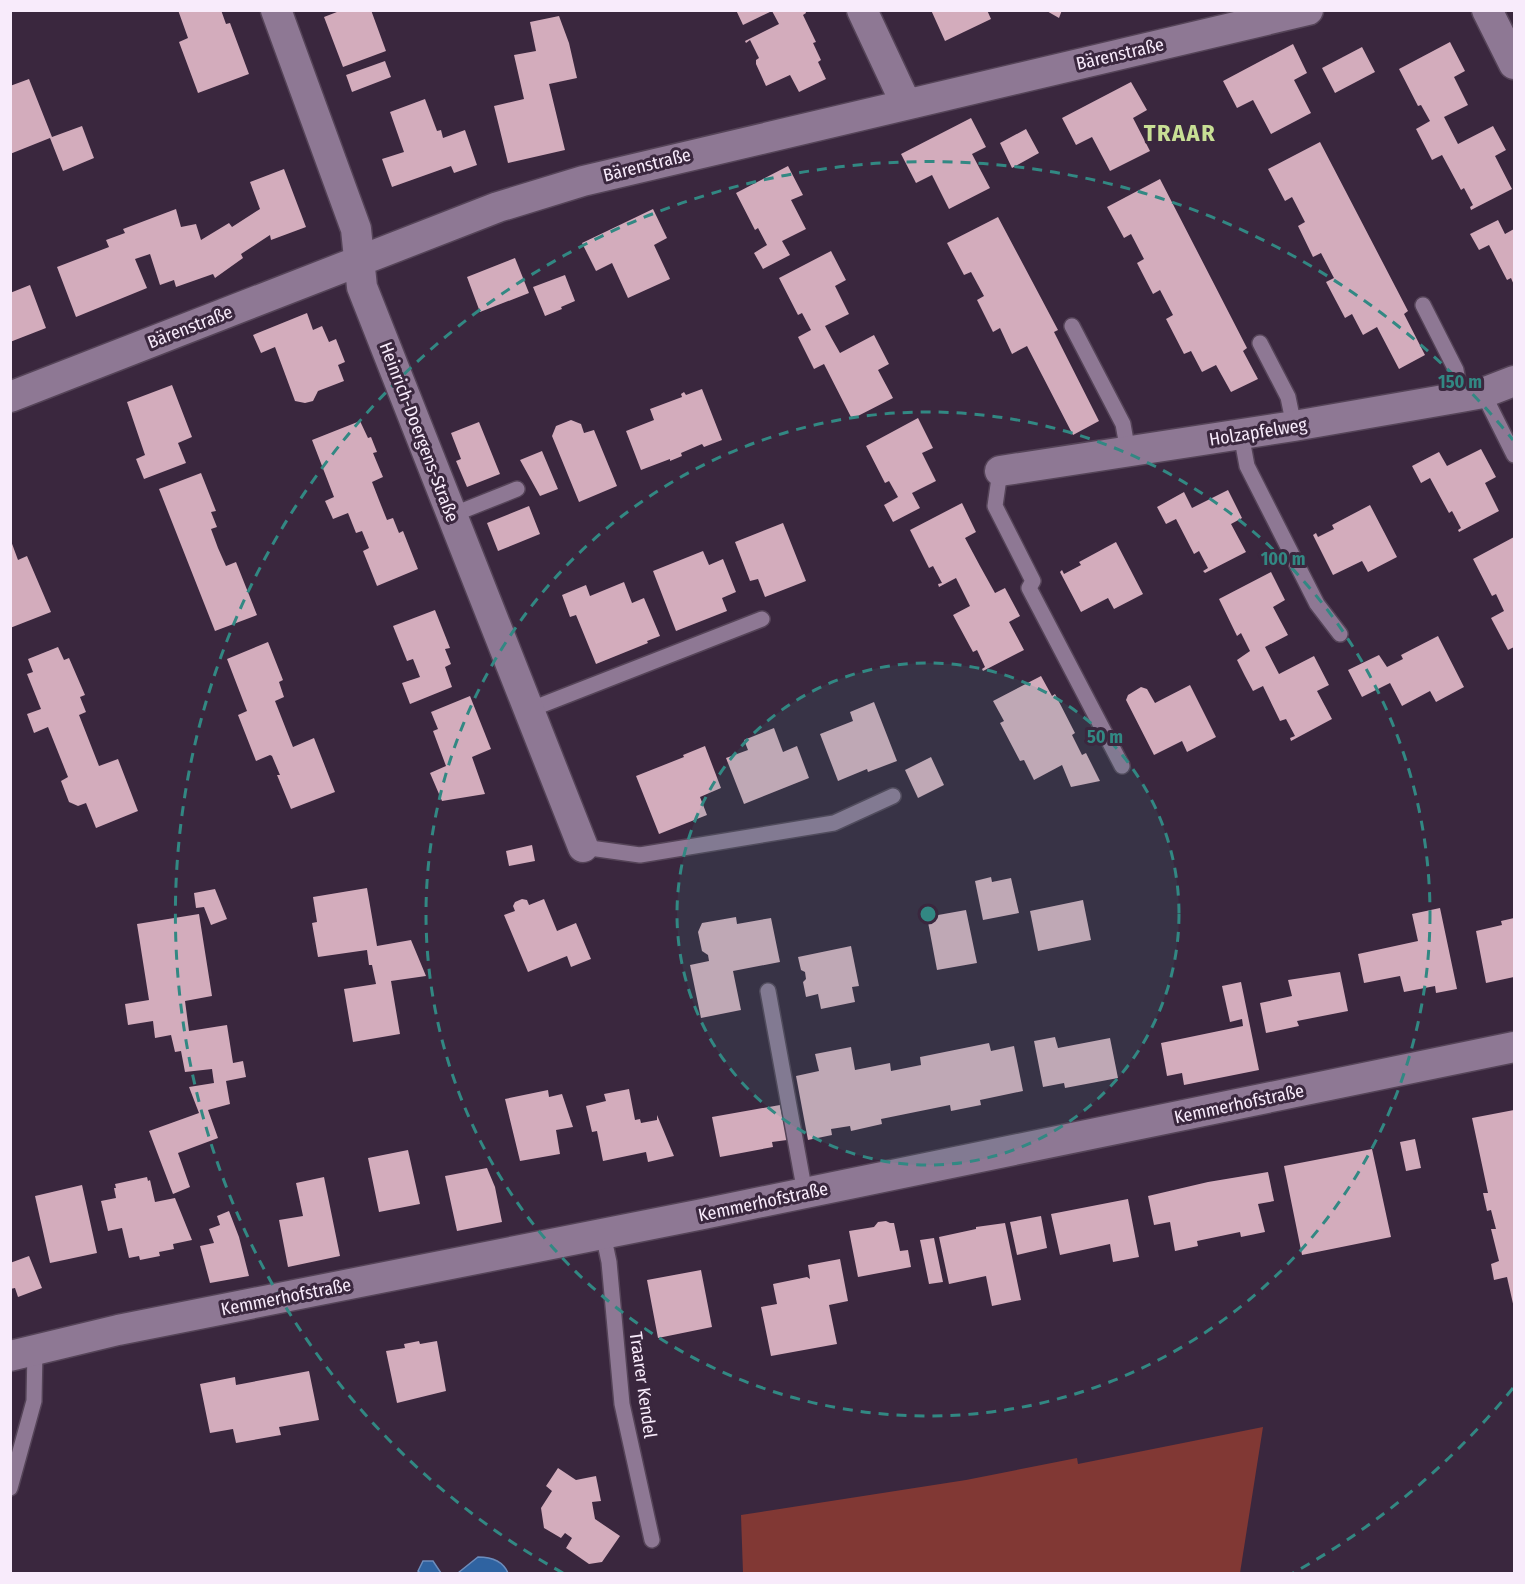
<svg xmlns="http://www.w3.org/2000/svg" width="1525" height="1584" viewBox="0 0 1525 1584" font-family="'Fira Sans Condensed',sans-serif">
<rect width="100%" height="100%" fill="#3a273e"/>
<path fill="#813834" d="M1263,1427L1240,1573H743L741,1515L966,1480L1077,1458L1078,1464Z"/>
<path fill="#2f63a1" stroke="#6b8cbc" stroke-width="1.5" d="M478,1557C491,1557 503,1561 508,1573H458Z
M423,1561H433L441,1573H420L418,1571Z"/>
<path fill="#d3acbc" d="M178,10H221L226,24L230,23L249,74L198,93L179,42L188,38Z
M342,10H371L386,51L343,67L324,17Z
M736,10H805L806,13L803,15L816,42L813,43L821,60L818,62L826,79L799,92L790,75L766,86L756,64V60L759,58L750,40L746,43L745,41L779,24L772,11L743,25Z
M931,10H987L991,19L945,41Z
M1045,10H1062L1059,18Z
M559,16L569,43L577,78L549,84L565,150L508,163L494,106L524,99L514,55L536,51L530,22Z
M1450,42L1465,71L1454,77L1468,105L1444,117L1458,144L1493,126L1506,150L1495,156L1512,189L1471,210L1470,207L1473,205L1464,188L1461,190L1442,155L1432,160L1416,129L1430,121L1421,105L1418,106L1399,69Z
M1293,44L1307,73L1294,80L1311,113L1271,134L1253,100L1237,108L1223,81Z
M1362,47L1375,72L1335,93L1322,68Z
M385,61L391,77L352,92L346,75Z
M29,79L52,137L82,126L94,158L63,171L50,138L10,154V86Z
M1131,82L1147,110L1133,118L1150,151L1110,171L1092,137L1076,145L1062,118Z
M425,99L437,131L441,130L443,138L465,130L477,165L454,173L451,166L392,187L382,159L404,152L390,112Z
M971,118L986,147L972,154L990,188L949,209L932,175L916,183L901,154Z
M1026,129L1039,153L1012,168L1000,143Z
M1320,142L1408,311L1404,314L1425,355L1399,369L1377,327L1363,335L1352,314L1345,318L1326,282L1334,278L1321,253L1313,257L1298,226L1305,222L1292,197L1285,201L1268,169Z
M788,166L803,195L791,200L806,229L782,241L790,255L763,269L754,253L767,245L758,228L755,230L736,193Z
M284,169L306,227L271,240L270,235L241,254L243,258L215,278L213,274L176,287L174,280L160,285L150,254L135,259L147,288L76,317L57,267L109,247L106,240L125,233L123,229L176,209L181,227L196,224L201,240L229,223L232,227L260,209L250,182Z
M1160,179L1247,348L1243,351L1258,379L1231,392L1216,365L1202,372L1191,351L1184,354L1166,319L1173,315L1160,290L1153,294L1137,263L1144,259L1131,234L1124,238L1107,207Z
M653,209L667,238L654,245L670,279L628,298L612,263L596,271L582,243Z
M998,217L1058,330L1054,332L1099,421L1073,435L1027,346L1012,354L1000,328L993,332L977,300L984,296L971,272L964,275L947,243Z
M1498,220L1505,234L1514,229V285L1511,278L1507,280L1489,245L1479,250L1470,234Z
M831,251L846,280L835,286L849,314L825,326L832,339L840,353L874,335L889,364L878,370L893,398L852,419L824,364L814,369L798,337L811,330L802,313L798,315L779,278Z
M515,258L529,293L480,312L467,277Z
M565,275L575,301L561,307L562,309L545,316L533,287Z
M30,285L46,328L10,342V293Z
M307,313L313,330L322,326L329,342L336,339L345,362L338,365L344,381L318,391L313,401L305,403L295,401L275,347L261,353L253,335Z
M172,385L192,437L178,443L186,463L144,479L136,459L145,455L127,402Z
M702,389L722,440L704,447L702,444L681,453L682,456L670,461V459L641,470L626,431L654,420L650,409L682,397L681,394L684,392L686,395Z
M918,418L933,448L922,453L936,481L912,493L920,508L893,522L884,505L898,497L889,481L885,483L866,446Z
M571,420L581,424L584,433L594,430L617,486L579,502L552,436L556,426Z
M360,421L368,438L371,437L377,452L373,453L383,477L372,482L379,500L387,520L393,518L399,533L403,531L418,569L377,586L363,551L369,548L362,531L356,533L348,513L333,519L325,501L334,497L312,440Z
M479,422L500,474L467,487L456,461L461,459L451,433Z
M1481,449L1496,477L1485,483L1499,511L1459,532L1458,530L1461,528L1452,511L1449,513L1430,478L1421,483L1412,466L1439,452L1447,466Z
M542,451L558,489L540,496L520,460Z
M201,473L216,511L211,512L217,527L211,529L218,548L226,566L236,562L257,615L215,631L159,489Z
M1228,490L1242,518L1231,524L1246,552L1205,573L1203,571L1208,568L1199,551L1194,554L1176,519L1166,524L1157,507L1184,492L1192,508Z
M962,503L976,532L965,538L980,566L995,593L1005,588L1020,616L1009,622L1024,650L983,671L982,669L985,667L977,650L973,652L953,615L970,606L956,578L939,587L938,584L942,583L933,566L929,568L910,530Z
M1370,505L1397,557L1368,572L1362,561L1333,575L1313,535L1316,533L1318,537L1334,529L1332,525Z
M529,506L540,534L498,551L487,523Z
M783,523L806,581L765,597L758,579L750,581L735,542Z
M1514,537V647L1508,650L1491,618L1504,611L1496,594L1492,596L1473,559Z
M11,541L18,560L27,556L51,612L10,628Z
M1116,542L1143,594L1114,609L1108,598L1081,612L1060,572L1062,570L1064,574L1081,565L1079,562Z
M703,551L709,565L723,559L736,592L722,598L727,611L676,631L653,571Z
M1271,572L1285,600L1273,607L1288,635L1265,647L1279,674L1314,656L1329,685L1317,691L1332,719L1291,741L1290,738L1295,736L1286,719L1280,721L1263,686L1253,691L1245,676L1237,660L1250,651L1241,633L1237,636L1219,599Z
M624,582L632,603L644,598L660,636L647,641L648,643L596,664L576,615L570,617L562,595L586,585L590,596Z
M435,610L450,648L445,649L451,664L445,667L452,687L410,704L402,683L420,677L413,659L407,661L393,626Z
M1438,636L1464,687L1436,702L1430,691L1402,706L1390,683L1362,697L1348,670L1379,655L1387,667L1403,659L1401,655Z
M268,642L283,680L279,682L284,697L275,701L293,747L314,738L335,792L291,809L277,775H280L272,756L270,755L256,761L238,715L247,711L227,659Z
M58,647L64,660L69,658L85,695L80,697L86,712L79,715L99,766L118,759L138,811L96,828L86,803L78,806L69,802L61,781L68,777L48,727L34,733L27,714L41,709L27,674L33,672L28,659Z
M1041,676L1052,696L1055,694L1075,733L1072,735L1082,755L1086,753L1100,781L1071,787L1062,765L1034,780L1024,760L1020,761L1000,723L1004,721L993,701Z
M1190,685L1216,737L1187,752L1182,741L1154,755L1126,700L1128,695L1141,687L1147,689L1155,703Z
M470,696L491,749L472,757L485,794L442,801L430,773L446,766L433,731L438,729L431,712Z
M874,702L897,761L868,772L867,769L838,781L820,734L853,721L850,712Z
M774,728L783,752L797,746L809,778L744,804L726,758L748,750L744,740Z
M705,746L721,788L700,797L707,815L659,834L636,776L684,757L683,755Z
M931,757L944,785L918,798L905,770Z
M532,845L535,861L509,866L506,851Z
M991,877L992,882L1011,878L1019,913L983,920L975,881Z
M367,888L377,946L411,940L426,976L391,981L400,1034L353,1042L344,989L376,984L372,965H369L367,950L318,957L312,923L317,922L313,897Z
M215,889L227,919L211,925L204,907L196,908L194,893Z
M522,899L527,900L529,905L544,899L557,931L576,923L591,959L571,967L567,956L528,972L504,915L515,911L513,906L515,902Z
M1083,900L1091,940L1038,951L1030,911Z
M1440,908L1457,989L1436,993L1435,986L1404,992L1400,976L1364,983L1358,954L1418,941L1412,914Z
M966,910L977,963L937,970L927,917Z
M199,914L212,996L185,1001L189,1031L227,1025L233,1063L243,1061L246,1077L226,1081L230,1104L208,1110L218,1138L178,1153L190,1187L173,1194L149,1131L199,1113L189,1087L214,1083L212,1069L185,1072L181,1051L175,1052L171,1035L155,1038L153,1021L128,1025L125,1004L149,1000L137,924Z
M736,917L737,924L771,918L780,962L733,971L741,1010L701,1018L690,965L709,961L708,955L702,951L698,932L702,923Z
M1514,918V977L1486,983L1476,931L1502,925L1501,921Z
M851,946L859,986L852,987L855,1002L821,1009L818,994L806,997L803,982L806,979L805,972L801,970L798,957Z
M1340,972L1348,1011L1297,1021L1299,1026L1266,1033L1260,1003L1292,996L1288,980Z
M1241,982L1259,1070L1184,1085L1182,1073L1167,1076L1161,1043L1243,1026L1242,1019L1230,1022L1222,986Z
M1055,1037L1058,1048L1110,1038L1118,1078L1065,1088L1064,1083L1043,1087L1034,1041Z
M989,1043L991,1051L1014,1046L1023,1091L980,1100L981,1105L951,1111L950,1105L881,1119L882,1124L851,1131L850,1126L831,1129L832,1135L808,1140L796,1076L819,1071L815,1054L851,1047L855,1070L890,1063L891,1071L921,1065L920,1057Z
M629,1089L635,1120L640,1119L641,1123L657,1120V1115L674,1156L648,1162L646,1152L603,1161L597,1131L592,1132L586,1106L606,1101L604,1094Z
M548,1090L549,1097L562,1094L573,1127L556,1130L560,1154L520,1161L505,1099Z
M780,1105L787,1140L772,1142L773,1147L720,1157L712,1117Z
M1514,1110V1308L1507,1277L1494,1280L1491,1264L1499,1261L1491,1229H1496L1491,1210L1487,1211L1483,1193H1488L1472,1118Z
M1415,1139L1421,1168L1406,1171L1400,1142Z
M1372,1149L1391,1237L1302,1255L1284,1166Z
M408,1150L420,1204L379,1212L368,1158Z
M487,1168L495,1187L502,1222L457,1231L445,1176Z
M1268,1172L1274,1201L1258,1204L1265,1232L1241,1237L1240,1232L1197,1241L1198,1246L1175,1251L1170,1222L1154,1225L1148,1196L1208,1182Z
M147,1177L148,1181L150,1180L155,1202L175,1198L192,1240L173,1244L174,1249L159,1252L160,1256L140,1260L139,1256L129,1258L122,1228L108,1231L101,1201L116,1198L114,1188H116L115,1184Z
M324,1177L340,1256L288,1267L279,1220L303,1216L296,1183Z
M82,1185L97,1253L50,1263L35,1196Z
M1128,1199L1139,1257L1113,1262L1110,1244L1060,1255L1051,1214Z
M229,1211L239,1237L249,1276L210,1283L200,1246L214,1243L209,1229L220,1225L217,1216Z
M1041,1216L1047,1248L1017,1255L1010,1222Z
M886,1221L890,1223H894L900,1251L908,1250L911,1267L858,1277L849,1231L874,1227L878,1222Z
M1005,1223L1021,1300L992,1306L986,1276L949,1284L939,1237L976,1229V1227Z
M934,1238L943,1282L929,1284L920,1240Z
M29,1256L42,1288L18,1297L15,1288L10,1289V1263Z
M840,1259L848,1301L829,1305L837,1344L771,1356L761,1307L777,1304L773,1284L807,1277L810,1279L808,1265Z
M701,1270L712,1327L658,1338L647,1280Z
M419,1341L420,1344L437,1341L446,1391L397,1403L386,1351L405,1348L404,1344Z
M309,1371L319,1420L279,1427L281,1435L236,1443L233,1429L210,1433L200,1384L235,1377L236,1385Z
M558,1468L576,1480L596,1476L601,1501L592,1502L595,1519L620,1536L602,1562L589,1564L566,1548L572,1538L565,1533L561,1538L544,1528L541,1508L552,1491L546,1486Z"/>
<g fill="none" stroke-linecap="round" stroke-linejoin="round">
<g stroke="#554458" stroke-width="18">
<path id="lane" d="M1423,305L1456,370L1461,397
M1072,326L1123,424L1128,452
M1260,343L1288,397L1294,426
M1483,393L1514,455
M1241,434L1247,466L1317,604L1340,634
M1000,471L995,506L1033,581L1029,588L1122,766
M452,515L517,489
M529,710L762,619
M583,847L640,855L834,823L893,796
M768,991L805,1193
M603,1234L609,1262L622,1404L652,1540
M10,1488L34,1401L35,1349"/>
</g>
<g stroke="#554458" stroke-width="33">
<path id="street" d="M276,10L356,229L362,287L583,847
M862,10L906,104
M1487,10L1514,64
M10,397L498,207L583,181L1308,10
M1000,471L1294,426L1461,397L1483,393L1514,381
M10,1356L118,1330L703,1214L1514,1047"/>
</g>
<use href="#lane" stroke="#8e7894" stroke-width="15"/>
<use href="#street" stroke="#8e7894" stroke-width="30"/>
</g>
<circle cx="928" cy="914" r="251" fill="#328883" fill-opacity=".12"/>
<g fill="none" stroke="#328883" stroke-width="3" stroke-dasharray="10 8">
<circle cx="928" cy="914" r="251"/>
<circle cx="928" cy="914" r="502"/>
<path d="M1513 1388A753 753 0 0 1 1293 1573M563 1573A753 753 0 1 1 1513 440"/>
</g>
<g text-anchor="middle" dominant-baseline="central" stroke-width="6" stroke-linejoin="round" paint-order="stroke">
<g font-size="18" fill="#f8ebfb" stroke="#3a273e">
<text transform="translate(1120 54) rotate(-13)">Bärenstraße</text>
<text transform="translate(647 165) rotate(-14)">Bärenstraße</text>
<text transform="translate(190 327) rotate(-21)">Bärenstraße</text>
<text transform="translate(419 432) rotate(69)">Heinrich-Doergens-Straße</text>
<text transform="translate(1258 432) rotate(-9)">Holzapfelweg</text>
<text transform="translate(1239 1104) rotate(-12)">Kemmerhofstraße</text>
<text transform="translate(763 1202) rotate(-12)">Kemmerhofstraße</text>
<text transform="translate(286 1297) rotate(-11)">Kemmerhofstraße</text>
<text transform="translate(643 1385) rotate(82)">Traarer Kendel</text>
</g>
<g font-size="24" font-weight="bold" letter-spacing="1.5" fill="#c8df95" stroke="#3a273e">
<text x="1180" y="133">TRAAR</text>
</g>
</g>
<circle cx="928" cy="914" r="9" fill="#328883" stroke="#3a273e" stroke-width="3"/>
<g font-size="18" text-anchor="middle" font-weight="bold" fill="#328883" stroke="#3a273e" stroke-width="6" stroke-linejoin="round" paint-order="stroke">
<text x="1460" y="388">150 m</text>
<text x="1283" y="565">100 m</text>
<text x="1105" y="743">50 m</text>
</g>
<rect width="1525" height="1584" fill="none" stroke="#f8ebfb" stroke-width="24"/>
</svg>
